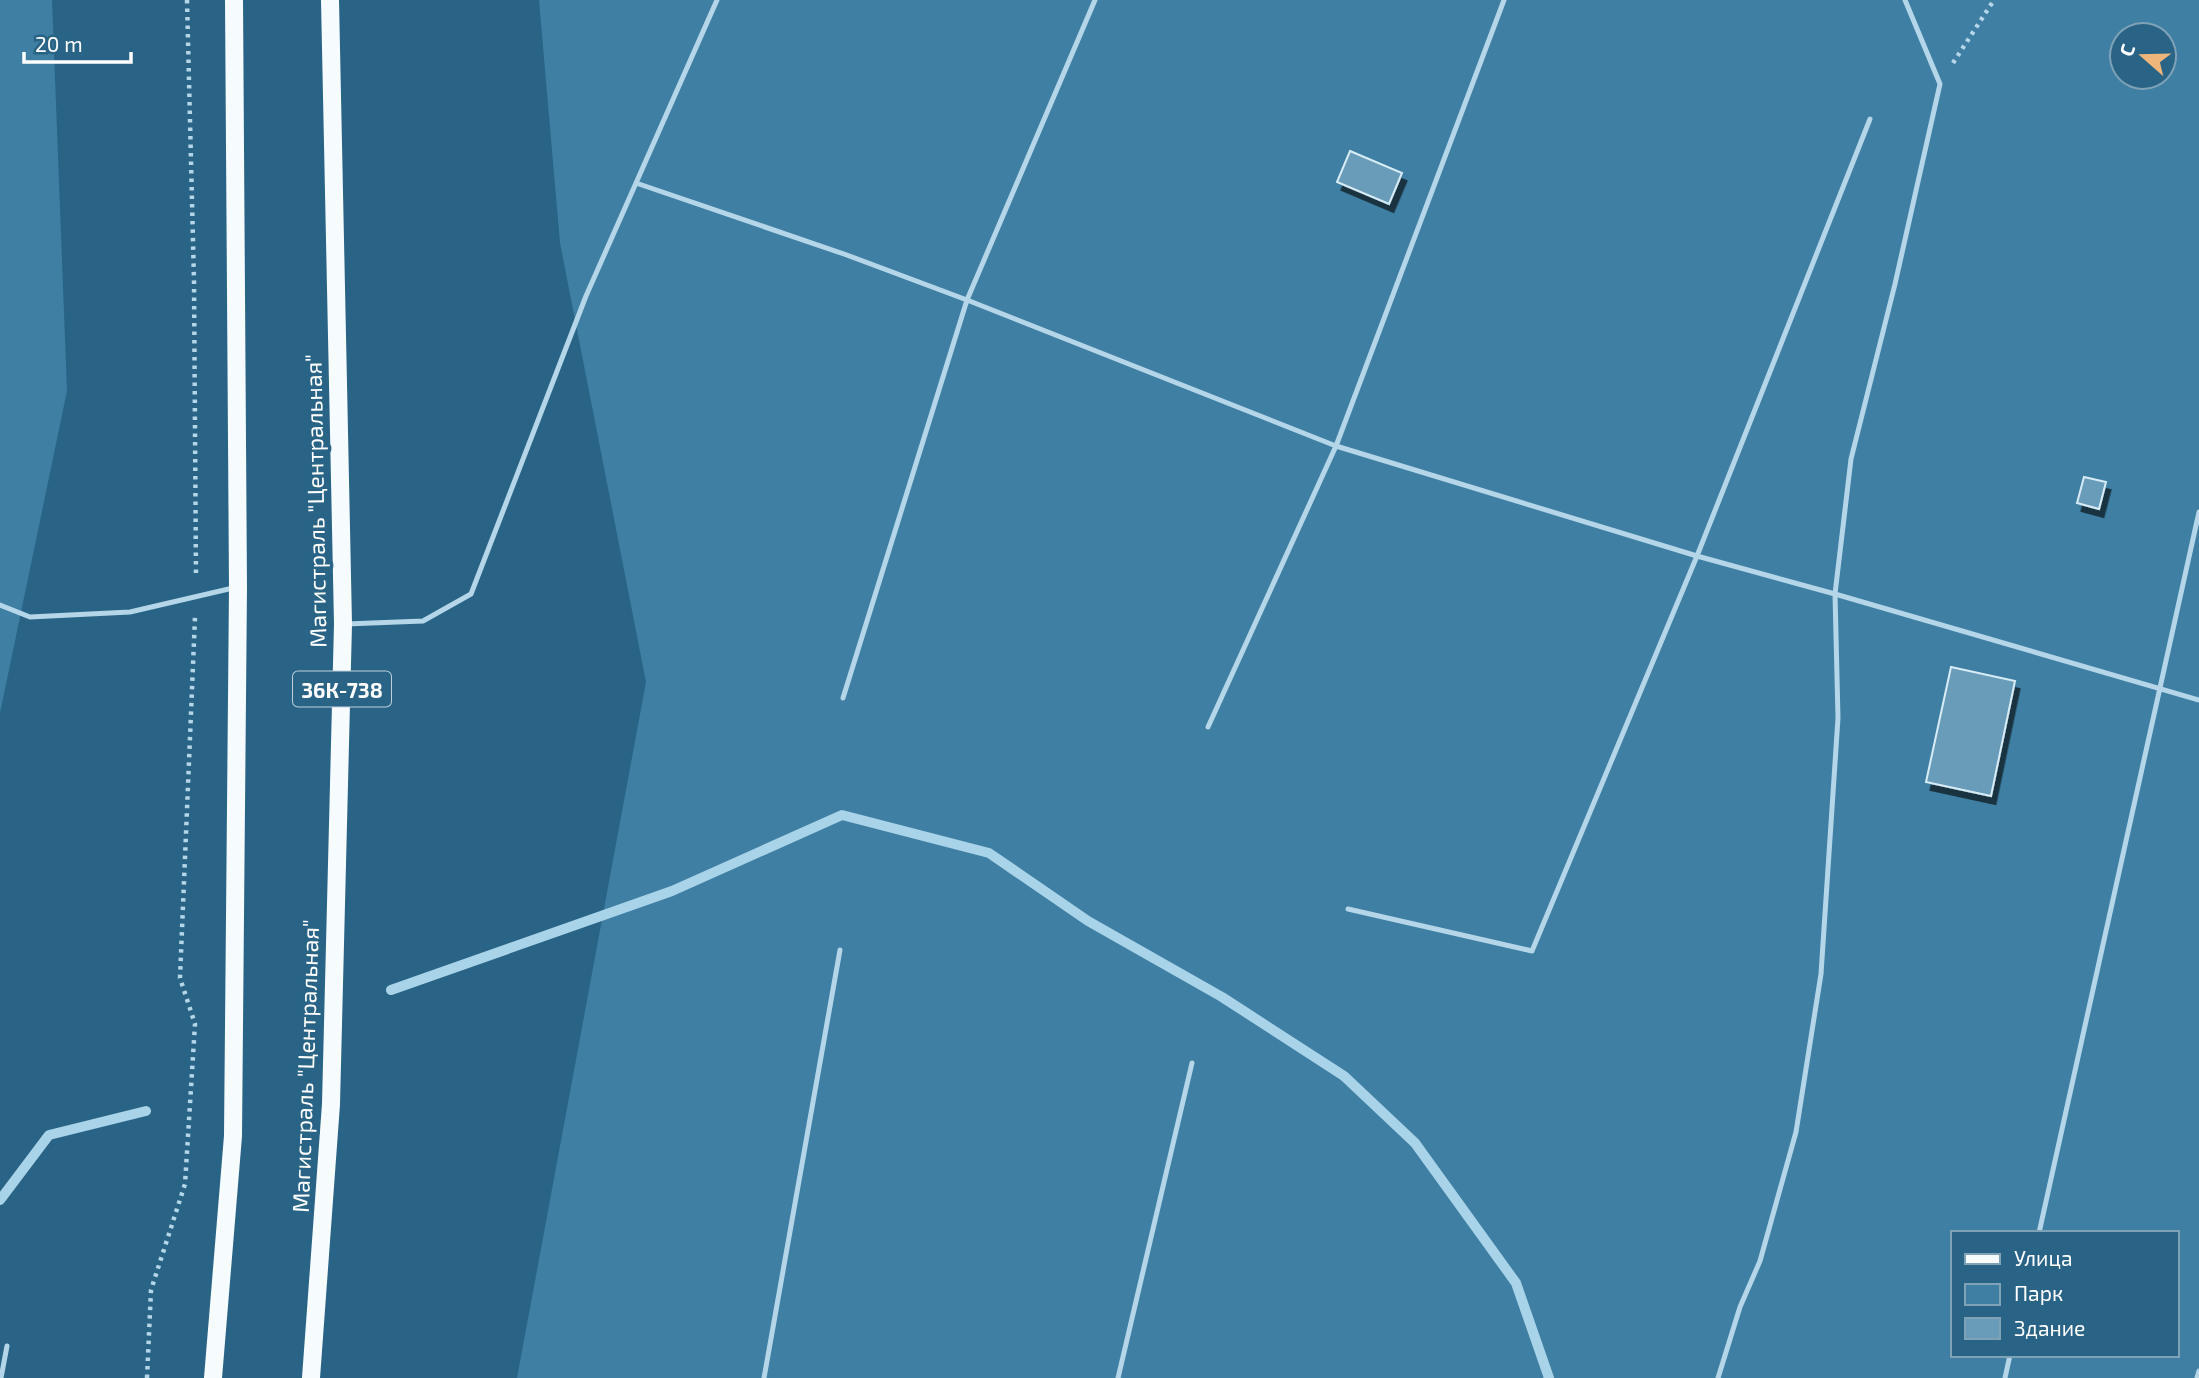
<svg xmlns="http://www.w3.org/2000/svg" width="2199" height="1378" viewBox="0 0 2199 1378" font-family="'Exo 2',sans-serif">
<defs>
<filter id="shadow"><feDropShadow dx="4.5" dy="8" stdDeviation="0" flood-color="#0009"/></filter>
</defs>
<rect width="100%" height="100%" fill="#296486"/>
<path fill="#3e7fa3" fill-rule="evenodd" d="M0,0H52L67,391L0,713Z
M539,0H2199V1378H517L646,682L560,243ZM2122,35H2164V77H2122ZM1952,1233H2176V1355H1952Z"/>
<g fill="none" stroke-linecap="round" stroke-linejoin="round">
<path stroke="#a9d3e8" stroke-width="10" d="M391,990L672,891L842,815L989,853L1088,921L1222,997L1344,1076L1415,1143L1516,1283L1549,1378
M0,1200L49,1135L146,1111"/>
</g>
<path fill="#699cb9" stroke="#d8ecf6" stroke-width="2" filter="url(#shadow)" d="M1350,151L1402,173L1389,204L1337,182Z
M2084,477L2106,482L2099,509L2077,503Z
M1951,667L2015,681L1991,796L1926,782Z"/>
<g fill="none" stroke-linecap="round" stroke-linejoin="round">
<path stroke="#b4d6e8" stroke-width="4.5" stroke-dasharray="3.5 5" stroke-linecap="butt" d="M187,0L194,281L196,577
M1953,63L1994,0
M147,1378L151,1290L185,1184L195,1024L180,978L195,617"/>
<path stroke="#b4d6e8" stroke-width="5" d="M636,183L844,254L967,300L1336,446L1697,556L1835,594L2199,700
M0,605L30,617L130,612L233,588
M346,624L423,621L471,594L586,296L717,0
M843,698L967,300L1095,0
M1208,727L1336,446L1504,0
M1348,909L1532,951L1697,556L1870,119
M2039,1233L2199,512
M1,1378L7,1346
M764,1378L840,950
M1118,1378L1192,1063
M1718,1378L1740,1307L1760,1261L1796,1132L1821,974L1838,718L1835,594L1851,459L1895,284L1940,84L1905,0
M2005,1378L2010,1355
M2197,1378L2199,1371"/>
<path stroke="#f6fbfe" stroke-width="18" d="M213,1378L233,1136L238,587L234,0
M311,1378L331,1104L343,624L330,0"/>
</g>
<g text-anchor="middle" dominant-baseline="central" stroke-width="7" stroke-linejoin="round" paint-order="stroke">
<rect fill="#296486" stroke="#bfd0db" stroke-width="2" x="293" y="671.5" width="98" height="35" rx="5"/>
<g font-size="21" font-weight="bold" fill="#fff">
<text x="342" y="689">36К-738</text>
</g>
<g font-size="23" fill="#fff" stroke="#296486">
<text transform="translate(315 501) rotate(-91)">Магистраль "Центральная"</text>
<text transform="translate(305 1066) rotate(-88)">Магистраль "Центральная"</text>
</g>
</g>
<rect x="1951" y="1231" width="228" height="126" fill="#296486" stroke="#7fa2b6" stroke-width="2"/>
<rect x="1965" y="1254" width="35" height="10" fill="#f6fbfe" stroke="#7fa2b6" stroke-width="2"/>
<text x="2014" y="1266" font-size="21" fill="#ffffff">Улица</text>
<rect x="1965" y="1284" width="35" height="21" fill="#3e7fa3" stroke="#7fa2b6" stroke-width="2"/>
<text x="2014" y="1301" font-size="21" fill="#ffffff">Парк</text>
<rect x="1965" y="1318" width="35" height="21" fill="#699cb9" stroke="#7fa2b6" stroke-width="2"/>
<text x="2014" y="1336" font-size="21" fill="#ffffff">Здание</text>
<g transform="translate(2143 56) rotate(290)"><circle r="33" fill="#296486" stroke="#7fa2b6" stroke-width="2"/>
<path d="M0-5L12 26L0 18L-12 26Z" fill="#efb67b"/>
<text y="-10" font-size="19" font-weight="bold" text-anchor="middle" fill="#ffffff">С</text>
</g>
<path d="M24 52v10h107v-10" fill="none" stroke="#ffffff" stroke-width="3.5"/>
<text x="35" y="52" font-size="21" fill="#ffffff" stroke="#296486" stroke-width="5" paint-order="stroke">20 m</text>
</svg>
